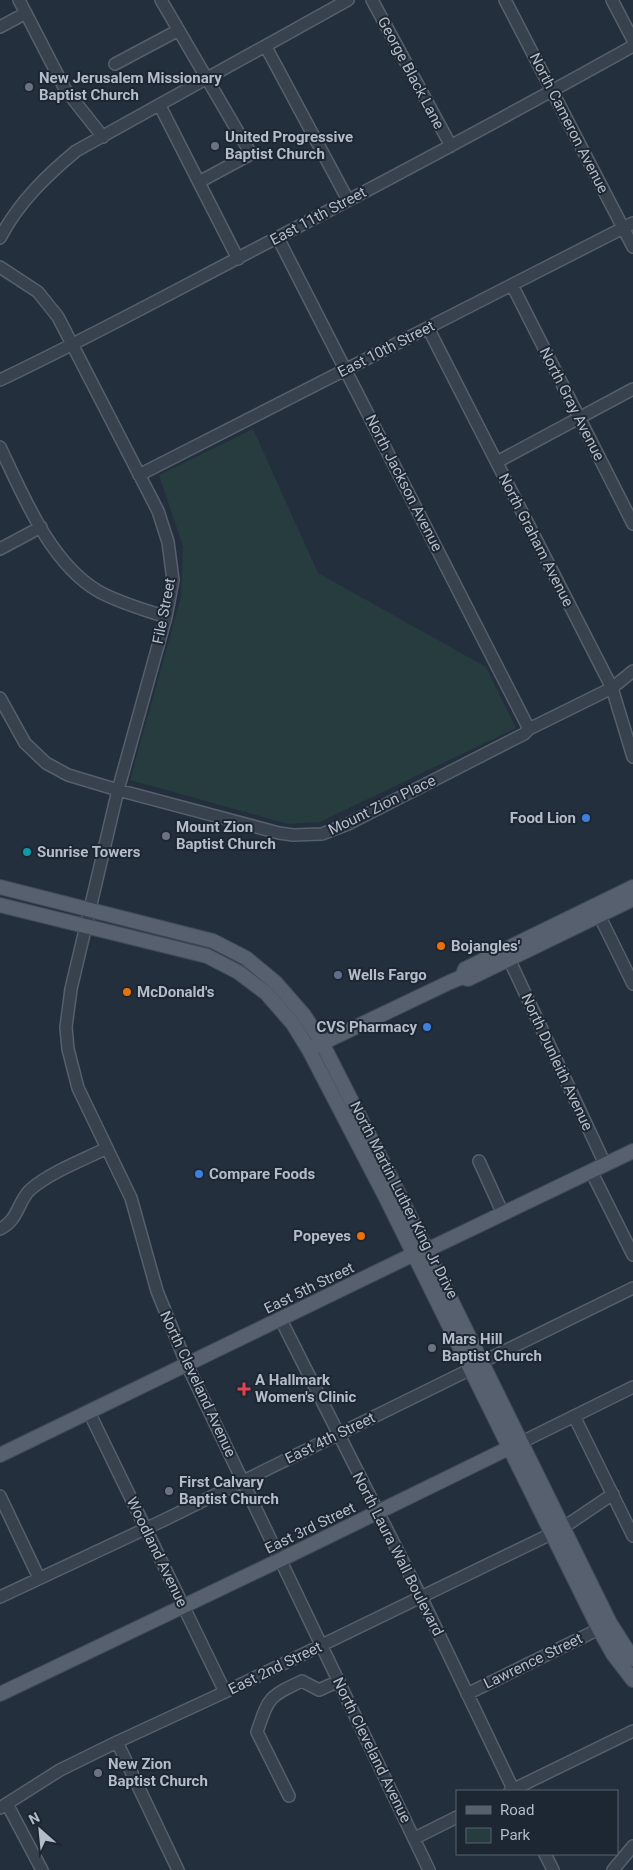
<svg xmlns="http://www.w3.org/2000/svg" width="633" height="1870" viewBox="0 0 633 1870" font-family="Roboto,sans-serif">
<rect width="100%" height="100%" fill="#242f3e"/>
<path fill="#263c3f" d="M253,429L318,573L486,667L516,728L320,822L288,824L130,780L181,597L183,546L159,475Z"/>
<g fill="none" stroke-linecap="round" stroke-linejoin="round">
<g stroke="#565f6c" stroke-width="14">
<path id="minor" d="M19,0L65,89L103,137
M161,0L251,154L199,182
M372,0L451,146
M505,0L633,247
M612,0L633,40
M0,27L26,13
M266,47L348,200
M115,64L177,31
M160,106L238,259
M0,238C19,202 46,176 76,151L348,0
M278,238L529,729
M0,267L38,292L58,317L158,511L168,542L173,580L166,617L118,790L71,989L66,1027L68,1049L78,1088L131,1198L157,1291L187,1365L429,1870
M512,285L633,524
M428,328L612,688L633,757
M0,380C80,342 158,300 236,259C369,190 502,119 633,46
M0,447C23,495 50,563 98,591C119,603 143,609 166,617
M497,462L633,389
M139,475L633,223
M0,549L41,527
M0,698L25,743L46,763L68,775L118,790L279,833L293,835L322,834L348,824L524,734L529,729L612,688L633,671
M599,915L633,984
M509,959L605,1164
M479,1161L503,1214
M591,1171L633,1255
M0,1229C19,1220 18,1200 31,1189C51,1172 83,1160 107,1148
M281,1320L421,1597L514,1791
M482,1362L633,1288
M89,1412L225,1692
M574,1416L633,1536
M522,1442L633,1387
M0,1496L39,1578
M564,1527L613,1494
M0,1597L162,1521L471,1369
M467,1694L599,1629
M117,1742L178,1870
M510,1791L633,1731
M289,1796L257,1732C269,1697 268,1697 302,1681L319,1690L339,1681
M7,1804L42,1870
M0,1808L60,1770L117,1742L225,1692L553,1533
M415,1838L457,1817
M545,1854L553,1870
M613,1870L633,1846"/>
</g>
<g stroke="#414a57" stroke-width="16">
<path id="major" d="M0,887L213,941L246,958L276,983L304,1015L322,1043L397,1190L610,1623L633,1659
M0,905L207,956L238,972L266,993L293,1024L309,1050L385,1196L599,1629L613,1654L633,1680
M462,977L465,969L633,887
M314,1047L450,982L462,977L468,979L633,899
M0,1455L414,1254L427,1250L633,1151
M0,1694L280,1560L517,1444"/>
</g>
<use href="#minor" stroke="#38414e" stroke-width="11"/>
<use href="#major" stroke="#56606e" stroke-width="14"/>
</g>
<g fill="#6b7280" stroke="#1d2633" stroke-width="2">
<circle cx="29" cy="87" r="5"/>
<circle cx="215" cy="146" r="5"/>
<circle cx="166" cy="836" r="5"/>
<circle cx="432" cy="1348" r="5"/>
<circle cx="169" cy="1491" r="5"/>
<circle cx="98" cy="1773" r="5"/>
</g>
<g fill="#3f7fe0" stroke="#1d2633" stroke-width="2">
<circle cx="586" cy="818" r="5"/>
<circle cx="427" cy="1027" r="5"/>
<circle cx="199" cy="1174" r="5"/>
</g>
<circle fill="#0f9aa8" stroke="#1d2633" stroke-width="2" cx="27" cy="852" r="5"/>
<g fill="#e8710a" stroke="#1d2633" stroke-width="2">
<circle cx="441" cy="946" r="5"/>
<circle cx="127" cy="992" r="5"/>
<circle cx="361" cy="1236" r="5"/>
</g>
<circle fill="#5c6f8a" stroke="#1d2633" stroke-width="2" cx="338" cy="975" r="5"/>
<path fill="#e0444e" stroke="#1d2633" stroke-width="2" d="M241.5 1381.5h5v5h5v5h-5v5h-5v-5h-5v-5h5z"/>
<g text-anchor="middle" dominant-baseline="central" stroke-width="4" stroke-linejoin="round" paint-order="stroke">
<g font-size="15" fill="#b4bcc9" stroke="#1d2633">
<text transform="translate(411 73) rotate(62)">George Black Lane</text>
<text transform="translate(569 123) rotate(63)">North Cameron Avenue</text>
<text transform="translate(318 216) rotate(-28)">East 11th Street</text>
<text transform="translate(386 349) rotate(-27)">East 10th Street</text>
<text transform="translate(572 404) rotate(63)">North Gray Avenue</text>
<text transform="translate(404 483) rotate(63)">North Jackson Avenue</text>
<text transform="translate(536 540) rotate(63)">North Graham Avenue</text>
<text transform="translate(164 611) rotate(-79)">File Street</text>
<text transform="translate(382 805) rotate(-26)">Mount Zion Place</text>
<text transform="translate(557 1062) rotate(65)">North Dunleith Avenue</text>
<text transform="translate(404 1200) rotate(63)">North Martin Luther King Jr Drive</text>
<text transform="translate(309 1288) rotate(-26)">East 5th Street</text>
<text transform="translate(198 1384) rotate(65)">North Cleveland Avenue</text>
<text transform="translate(330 1438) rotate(-26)">East 4th Street</text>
<text transform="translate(310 1528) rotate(-26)">East 3rd Street</text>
<text transform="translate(157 1552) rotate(64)">Woodland Avenue</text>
<text transform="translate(398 1554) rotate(63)">North Laura Wall Boulevard</text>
<text transform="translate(533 1661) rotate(-26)">Lawrence Street</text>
<text transform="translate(275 1668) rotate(-26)">East 2nd Street</text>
<text transform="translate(372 1750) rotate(64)">North Cleveland Avenue</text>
</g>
<g font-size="15" font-weight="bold" fill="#b4bcc9" stroke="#1d2633" text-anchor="start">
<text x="39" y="78">New Jerusalem Missionary<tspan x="39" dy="17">Baptist Church</tspan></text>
<text x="225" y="137">United Progressive<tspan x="225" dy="17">Baptist Church</tspan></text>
<text x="576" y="818" text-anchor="end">Food Lion</text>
<text x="176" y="827">Mount Zion<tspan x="176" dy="17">Baptist Church</tspan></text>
<text x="37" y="852">Sunrise Towers</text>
<text x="451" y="946">Bojangles'</text>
<text x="348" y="975">Wells Fargo</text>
<text x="137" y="992">McDonald's</text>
<text x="417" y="1027" text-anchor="end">CVS Pharmacy</text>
<text x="209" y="1174">Compare Foods</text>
<text x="351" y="1236" text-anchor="end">Popeyes</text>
<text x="442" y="1339">Mars Hill<tspan x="442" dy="17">Baptist Church</tspan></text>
<text x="255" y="1380">A Hallmark<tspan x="255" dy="17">Women's Clinic</tspan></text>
<text x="179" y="1482">First Calvary<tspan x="179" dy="17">Baptist Church</tspan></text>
<text x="108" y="1764">New Zion<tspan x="108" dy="17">Baptist Church</tspan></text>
</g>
</g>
<rect x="456" y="1790" width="162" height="65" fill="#1d2633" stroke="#59626f"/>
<rect x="466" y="1806" width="25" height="8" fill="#56606e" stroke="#59626f"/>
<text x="500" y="1815" font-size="15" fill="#b4bcc9">Road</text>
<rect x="466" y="1828" width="25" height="15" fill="#263c3f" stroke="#59626f"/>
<text x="500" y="1840" font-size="15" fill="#b4bcc9">Park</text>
<g transform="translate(40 1830) rotate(333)" stroke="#1d2633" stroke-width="4" paint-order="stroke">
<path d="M0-4L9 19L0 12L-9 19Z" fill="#b4bcc9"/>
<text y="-8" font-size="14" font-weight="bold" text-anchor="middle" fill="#b4bcc9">N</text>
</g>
</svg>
